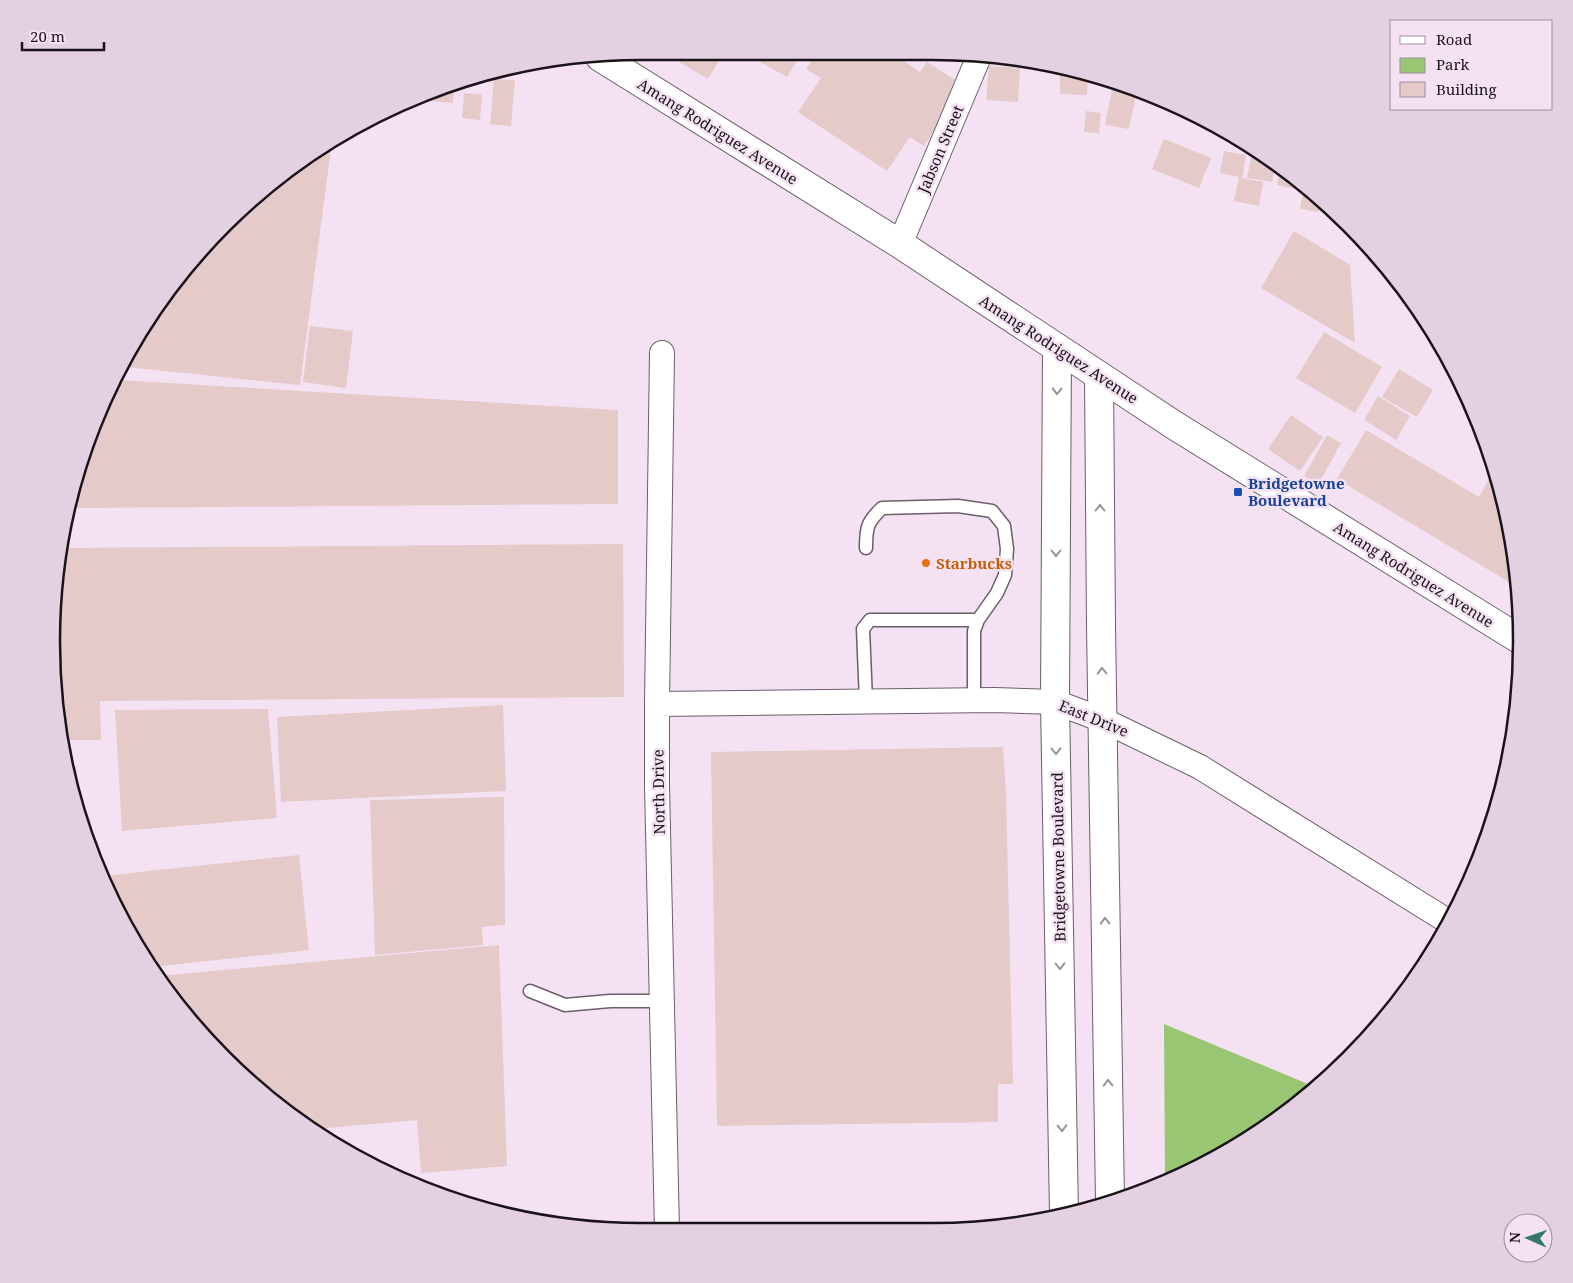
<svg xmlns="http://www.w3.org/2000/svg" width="1573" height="1283" viewBox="0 0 1573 1283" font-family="'Noto Serif',serif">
<rect width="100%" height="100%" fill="#f4e2f3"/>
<path fill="#99c673" d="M1164,1024L1315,1087L1291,1110L1192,1171L1165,1181Z"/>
<path fill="#e4cac9" d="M685,51H698L724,52L708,79L679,62Z
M742,52H802L787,77Z
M817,52H872L887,57L896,56L920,72L927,62L963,85L924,146L910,137L887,171L798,112L821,78L806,69Z
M989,66L1020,68L1018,102L986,100Z
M1060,70L1073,71L1088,75L1087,95L1060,94Z
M478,76V84L462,83Z
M494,79L515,80L511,126L490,124Z
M1113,83L1137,90L1129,129L1105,125Z
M449,88H454L453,103L429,101L430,96Z
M464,93L482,95L480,120L462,118Z
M1169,102L1186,112L1168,109Z
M1086,111L1101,113L1099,133L1084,132Z
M1164,139L1211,158L1199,188L1152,169Z
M332,141L300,385L126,367V363L151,314L224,224Z
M1224,151L1246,155L1242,178L1263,182L1259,206L1234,201L1239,177L1220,173Z
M1252,153L1266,156L1275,164L1272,182L1247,178Z
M1280,167L1302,186L1301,190L1277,185Z
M1304,188L1321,201L1319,212L1300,209Z
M1294,231L1350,265L1355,343L1261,288Z
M310,326L353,331L346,388L303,382Z
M1324,332L1382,367L1355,413L1296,378Z
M1399,369L1433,390L1417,417L1382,397Z
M118,380L618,410V504L71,508L83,452Z
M1378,396L1410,416L1396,440L1364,420Z
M1291,415L1323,437L1300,471L1268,449Z
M1366,430L1479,497L1489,479L1501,487L1510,540L1509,582L1337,479Z
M1327,435L1341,443L1318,485L1304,476Z
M623,544L624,697L100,701L101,740H62L53,603L63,548Z
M503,705L506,791L281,802L277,717Z
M268,709L277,818L122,831L115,710Z
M1003,747L1006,794L1013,1084H998V1122L717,1126L711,752Z
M76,766L80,805H79L66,767Z
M504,797L505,925L482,927L483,945L375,955L370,800Z
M299,855L309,950L152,967L112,902L103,876Z
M499,945L507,1166L421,1173L417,1120L317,1129L253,1085L173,1001L158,976Z"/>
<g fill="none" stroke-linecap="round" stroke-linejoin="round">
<g stroke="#6d5d6c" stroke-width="15">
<path id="service" d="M866,548C866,528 867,522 882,508L958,506L992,511L1004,526L1007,549L1005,575L997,593L978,620L974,631V700
M866,701L863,629L870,620H978
M530,991L565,1005L610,1001H662"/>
</g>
<g stroke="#6d5d6c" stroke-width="26">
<path id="minor" d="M900,244L980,54
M662,353L657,704V785L667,1231
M657,704L994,700L1055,702L1103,720L1200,767L1449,922"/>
</g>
<g stroke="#6d5d6c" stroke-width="30">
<path id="tertiary" d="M1057,348L1055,702L1064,1215
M1099,376L1101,626L1110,1202"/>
</g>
<g stroke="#6d5d6c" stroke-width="30">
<path id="secondary" d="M600,57L900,244L1174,425L1519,639"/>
</g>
<use href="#service" stroke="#fff" stroke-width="12"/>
<use href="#minor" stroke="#fff" stroke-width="24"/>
<use href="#tertiary" stroke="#fff" stroke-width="28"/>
<use href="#secondary" stroke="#fff" stroke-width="28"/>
</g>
<defs><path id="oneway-chevron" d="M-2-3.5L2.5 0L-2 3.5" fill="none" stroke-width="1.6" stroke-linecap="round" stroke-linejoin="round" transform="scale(1.25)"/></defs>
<g stroke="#989598">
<use href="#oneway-chevron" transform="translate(1057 391) rotate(91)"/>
<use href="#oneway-chevron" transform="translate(1100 508) rotate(-90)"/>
<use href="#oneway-chevron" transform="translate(1056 553) rotate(90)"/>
<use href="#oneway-chevron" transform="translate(1102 671) rotate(-91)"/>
<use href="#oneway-chevron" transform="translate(1056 751) rotate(89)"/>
<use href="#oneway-chevron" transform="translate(1105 921) rotate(-91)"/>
<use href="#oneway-chevron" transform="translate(1060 966) rotate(89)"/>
<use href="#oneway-chevron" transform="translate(1108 1083) rotate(-91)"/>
<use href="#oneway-chevron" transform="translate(1062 1128) rotate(89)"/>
</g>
<rect fill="#1a4fb4" stroke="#f4e2f3" stroke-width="2" x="1233" y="487" width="10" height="10" rx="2.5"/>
<circle fill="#e8710a" stroke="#f4e2f3" stroke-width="2" cx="926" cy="563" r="5"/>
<g text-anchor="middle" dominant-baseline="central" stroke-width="5" stroke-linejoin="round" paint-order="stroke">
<g font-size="15" fill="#1a1319" stroke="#f4e2f3">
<text transform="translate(718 131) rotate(32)">Amang Rodriguez Avenue</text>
<text transform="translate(940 149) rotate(-67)">Jabson Street</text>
<text transform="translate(1059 349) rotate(33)">Amang Rodriguez Avenue</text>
<text transform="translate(1414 574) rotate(32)">Amang Rodriguez Avenue</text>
<text transform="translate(1094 718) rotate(22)">East Drive</text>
<text transform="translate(658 792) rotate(-91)">North Drive</text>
<text transform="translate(1058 857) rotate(-91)">Bridgetowne Boulevard</text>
</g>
<g font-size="15" font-weight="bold" fill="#164399" stroke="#f4e2f3" text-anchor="start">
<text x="1248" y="483">Bridgetowne<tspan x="1248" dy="17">Boulevard</tspan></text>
</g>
<g font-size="15" font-weight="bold" fill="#c56008" stroke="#f4e2f3" text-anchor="start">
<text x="936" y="563">Starbucks</text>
</g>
</g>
<path d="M0 0H1573V1283H0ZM641 60H932A581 581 0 0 1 1513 641V642A581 581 0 0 1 932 1223H641A581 581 0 0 1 60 642V641A581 581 0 0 1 641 60Z" fill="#e3d1e2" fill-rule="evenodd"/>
<path fill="none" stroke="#1a1319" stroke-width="2.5" d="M641 60H932A581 581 0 0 1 1513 641V642A581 581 0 0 1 932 1223H641A581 581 0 0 1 60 642V641A581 581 0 0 1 641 60Z"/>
<rect x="1390" y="20" width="162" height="90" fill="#f4e2f3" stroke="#9d8f9c"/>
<rect x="1400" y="36" width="25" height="8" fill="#ffffff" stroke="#9d8f9c"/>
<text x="1436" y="45" font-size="15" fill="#1a1319">Road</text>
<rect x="1400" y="58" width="25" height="15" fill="#99c673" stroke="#9d8f9c"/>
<text x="1436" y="70" font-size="15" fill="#1a1319">Park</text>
<rect x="1400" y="82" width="25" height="15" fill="#e4cac9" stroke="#9d8f9c"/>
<text x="1436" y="95" font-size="15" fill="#1a1319">Building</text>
<g transform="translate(1528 1238) rotate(272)"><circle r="24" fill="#f4e2f3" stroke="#9d8f9c"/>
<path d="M0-4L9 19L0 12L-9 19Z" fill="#33786b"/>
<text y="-8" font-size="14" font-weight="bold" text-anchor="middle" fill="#1a1319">N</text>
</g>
<path d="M22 42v8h82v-8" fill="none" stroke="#1a1319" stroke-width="2.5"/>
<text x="30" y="42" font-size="15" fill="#1a1319" stroke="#f4e2f3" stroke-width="4" paint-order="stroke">20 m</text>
</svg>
